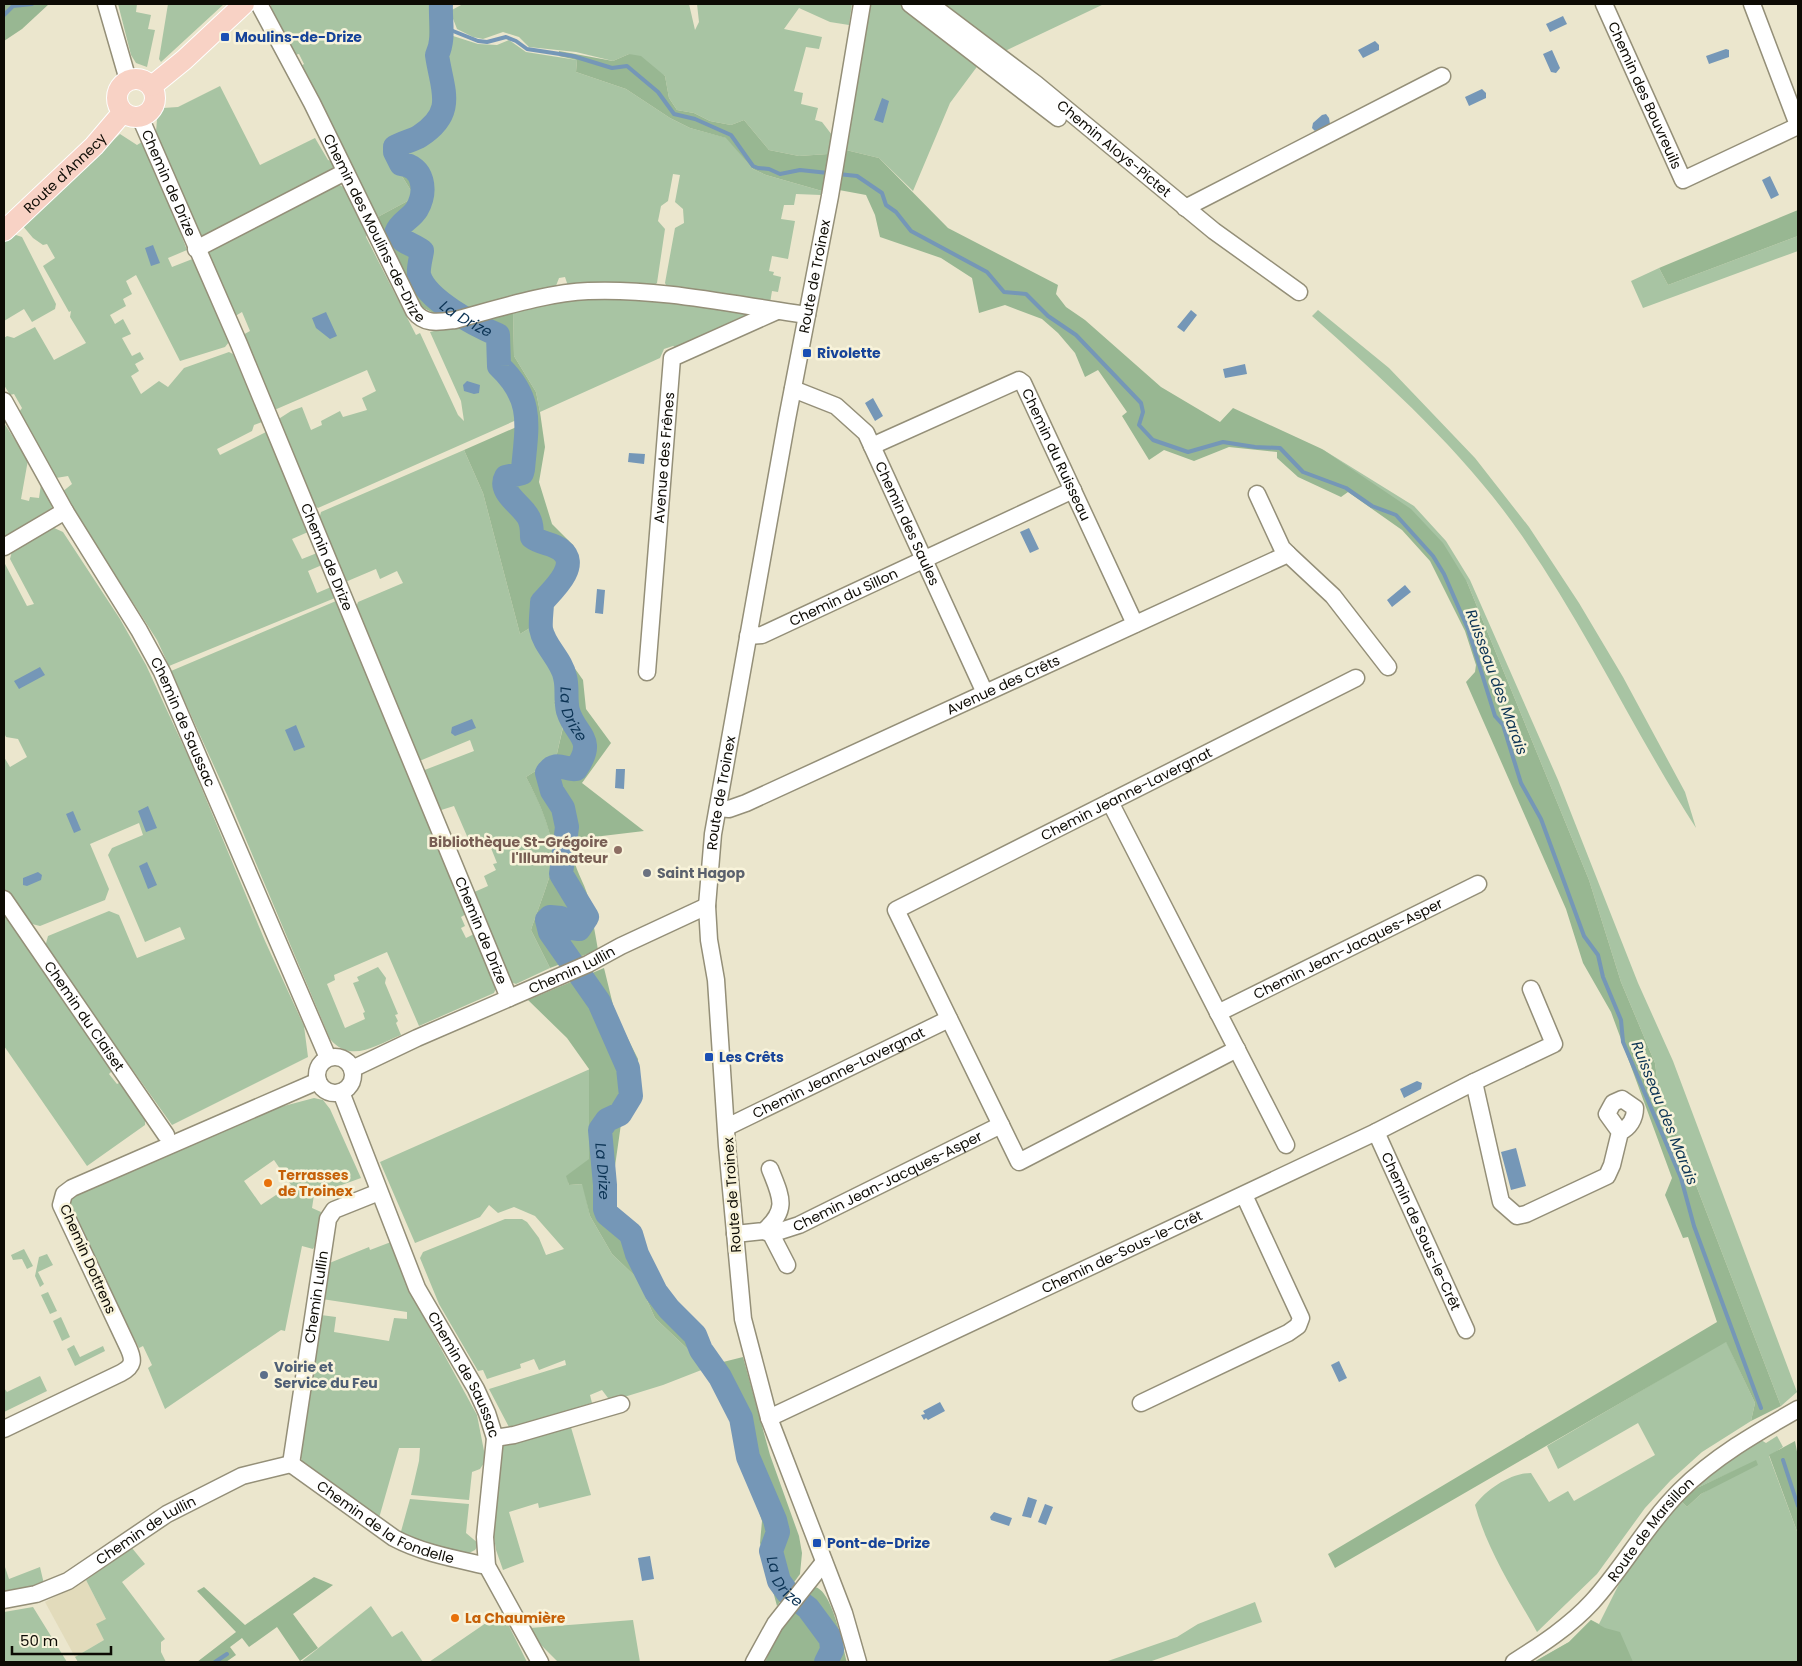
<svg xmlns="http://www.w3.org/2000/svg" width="1802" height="1666" viewBox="0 0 1802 1666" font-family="Poppins,sans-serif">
<rect width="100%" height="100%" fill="#ebe6cd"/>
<path fill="#e2dbbb" d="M86,1580L106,1619L104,1640L75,1657L45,1602Z"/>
<path fill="#a8c4a3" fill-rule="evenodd" d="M118,4H137L136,12L151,15L148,29L155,30L147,67L136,63L131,55Z
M168,4H224L161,62L159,59Z
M271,4H429V49L440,101C427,124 409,133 388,146L395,165L415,197L374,219L298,68L304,64L299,54L295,55L271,11Z
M463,4H689L695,30L699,22L697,4H852L849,25L830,22L799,8L784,29L822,37L819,49L806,47L794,91L803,93L801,104L818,108L815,120L822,122L832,135L828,154L799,156L769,150L744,120L731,125L710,121L694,113L677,110L669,98L665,76L629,54L613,61L576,52L529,47L519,37L503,32L483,39L473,37L457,29L450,11Z
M869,4H902L979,64L950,103L913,191L879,158L846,150Z
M943,4H1104L1003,52Z
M450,35L478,44L497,45L509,40L526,52L577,60L576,72L626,89L670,118L690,128L727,138L753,169L766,175L822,191L821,195L796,194L794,205H784L781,219L795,221L788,259L772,256L769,271L774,272L773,275L781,277L778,292L772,291L770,303L669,291L665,283L675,228L684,223L683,209L675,202L680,175L673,174L668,201L661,206L658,221L665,229L657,283L650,289H569L565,277L559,278L554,291L468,310C458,305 434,291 428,283C414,263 442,251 406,234L405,230L427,200V168L417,158L410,155L406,147L438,127L445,74L443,50Z
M220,86L260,165L315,138L328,160L334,162L337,168L206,238L199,236L156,132L157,119L163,108L178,107Z
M120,134L137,145L145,140L187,250L168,258L172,267L195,258L229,342L225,347L180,361L136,275L126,281L132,294L123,299L126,306L110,315L115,324L123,319L131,334L122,338L132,356L140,352L144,359L135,364L139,371L131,376L141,394L159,381L168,387L184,368L229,352L233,354L262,422L254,425L252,431L217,449L220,455L266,432L308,532L292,539L302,559L317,553L322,565L308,571L317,593L331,587L335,598L169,666L157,640L62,492L72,484L68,476L56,478L19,412L22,408L14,394L10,395L4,385V338L7,336L14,338L35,327L54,360L86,343L70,317L71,311L69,312L43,266L55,258L47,244L43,245L33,238L22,225Z
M338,184L348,190L368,232L366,237L416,335L420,333L458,415L464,421L461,401L430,332L461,324L493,339V370L521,418L318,508L310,502L277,420L291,411L302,407L311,430L322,425L321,421L340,411L343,417L367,410L362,398L376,391L367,370L272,411L241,336L250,331L242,312L232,318L206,255L209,247Z
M13,234L22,237L56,304L55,309L32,322L24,309L4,321V243Z
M1798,236V251L1643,308L1631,281L1659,268L1668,285Z
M604,297L648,300L756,311V317L680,350L673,346L664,349L660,358L540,412L536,392L514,356L513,311L549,302Z
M1318,310L1389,368L1475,458L1529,527L1579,603L1623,677L1685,792L1696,828C1634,732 1586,627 1520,533C1463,451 1386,382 1312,316Z
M4,423L28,460L21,499L29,501L30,497L39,498L41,484L51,501L52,508L4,537Z
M1322,449L1414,506L1446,541L1470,580L1558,780L1638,983L1673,1061L1797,1392L1781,1406L1671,1120L1657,1078L1655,1063L1621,982L1589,880L1467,582Z
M464,450L483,493L520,634L535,625L562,681L554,703L564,722L556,758L526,777C539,800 554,834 553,860C552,875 536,914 531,930L550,968L516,984L508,981L472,893L488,886L484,876L496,870L493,864L497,863L489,843L485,844L482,838L470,843L454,806L438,811L422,771L474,751L470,740L417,762L355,610L358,602L403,583L397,571L380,579L376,569L343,583L318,523L321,512Z
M52,527L63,532L120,619L146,665L189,758L265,941L304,1026L308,1057L172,1125L45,947L48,936L109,911L119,915L137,958L185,939L180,927L145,942L108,855L112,848L143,835L139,823L90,844L109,889L105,900L40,926L28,923L4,888V757L10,767L27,757L18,739L6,737L4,733V562L27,606L34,604L10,559L12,551Z
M336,601L468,913L461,917L465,926L461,928L466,938L476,933L497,986L494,993L419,1026L387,952L334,975L335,980L327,984L345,1028L365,1019L363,1013L365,1012L353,983L359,981L357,977L378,967L386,978L385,983L398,1014L395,1015L398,1021L396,1023L401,1035C376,1045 351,1064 330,1039L228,797L171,671Z
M4,914L113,1070L109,1074L117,1084L121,1082L145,1117V1125L87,1166L4,1046Z
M590,1069L589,1160L567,1176L569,1185L583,1184L590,1216L612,1254L637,1278L655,1318L693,1354L704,1369L663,1385L608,1402V1398L602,1390L590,1395L592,1403L510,1429L489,1389L566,1365L565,1360L539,1370L534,1359L520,1364L521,1368L487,1379L483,1370L478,1371L439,1304L420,1258L423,1252L505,1219H522L527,1222L539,1238L546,1255L564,1249L535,1216L514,1207L498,1213L489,1205L480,1217L415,1243L380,1162Z
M314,1098L323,1100L330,1109L361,1178L314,1195L312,1208L321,1212L315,1246L313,1249L302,1246L285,1331L281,1330L165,1409L148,1368L152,1365L143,1346L139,1348L74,1219L69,1204L72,1196L269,1110ZM274,1160L291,1185L261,1205L244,1181Z
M391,1242L409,1290L477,1415L485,1456L484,1463L480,1469L472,1472L469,1500L411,1495L419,1461L420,1448H399L379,1518L310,1471L302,1462L300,1452L321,1315L336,1317L334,1332L389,1341L394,1318L407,1319V1312L322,1299L327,1264L369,1247L370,1250Z
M24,1249L33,1266L27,1269L22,1259L13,1260L11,1255Z
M47,1254L53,1265L38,1272L44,1284L40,1287L35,1276L39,1257Z
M48,1292L57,1311L50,1314L41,1295Z
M61,1317L70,1337L62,1341L53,1321Z
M1726,1341L1755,1403L1751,1421L1702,1452L1671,1480L1645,1508L1597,1574L1537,1632C1514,1591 1487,1550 1475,1505C1487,1489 1511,1473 1531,1473L1549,1502L1568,1491L1574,1501L1655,1455L1638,1423L1558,1469L1547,1446Z
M74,1345L80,1357L103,1346L105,1351L75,1366L67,1349Z
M40,1376L47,1391L4,1412V1388L7,1392Z
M570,1424L591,1495L539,1508L538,1503L509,1512L524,1562L503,1570L496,1550L493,1531L501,1448L510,1441Z
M1777,1436L1783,1447L1769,1456L1798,1534V1662H1534L1569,1642L1591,1620L1599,1624L1622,1578L1647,1541L1681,1501L1687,1507L1701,1494L1756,1461L1697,1488L1714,1471L1761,1440L1766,1443Z
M410,1499L469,1504L466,1533L479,1544L475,1550L467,1554L400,1535Z
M132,1548L145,1564L122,1582L165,1639L161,1642V1652L166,1662H78L75,1657L104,1640L96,1624L106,1619L86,1580Z
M4,1564L9,1579L40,1567L44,1584L4,1593Z
M1255,1602L1262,1622L1149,1662H1105L1177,1637L1198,1624Z
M371,1606L392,1637L402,1631L423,1662H301Z
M33,1607L67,1662H4V1612Z
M502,1612L527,1662H429Z
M633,1620L640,1662H558L539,1643L530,1628Z"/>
<path fill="#98b792" d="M4,4H49L22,29L4,41Z
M429,4H449L448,23L450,35L443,50L450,112L438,127L406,147L410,155L417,158L427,168V200L405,230L406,234C442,251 414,263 428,283C434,291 458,305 468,310L438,315L419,306L374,219L415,197L395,165L388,146C409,133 427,124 440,101L429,49Z
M559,51L613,61L629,54L641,56L665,76L669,98L677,110L694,113L710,121L731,125L744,120L769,150L799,156L828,154L822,191L766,175L753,169L726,138L690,128L670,118L626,89L576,72L577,60L559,56Z
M846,150L879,158L948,228L1058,285L1056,294L1066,307L1085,320L1161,387L1220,422L1233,408L1322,449L1411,509L1443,543L1467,582L1589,880L1621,982L1655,1063L1657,1078L1671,1120L1781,1406L1751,1421L1755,1403L1726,1342L1335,1568L1328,1554L1717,1322L1688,1237L1683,1238L1665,1195L1672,1178L1611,1012L1583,963L1566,909L1466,682L1475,672L1476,665L1465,631L1430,561L1402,530L1348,492L1341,497L1298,477L1277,458V452L1229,447L1194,461L1164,450L1149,460L1122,416L1127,412L1098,370L1085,377L1075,353L1058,333L1042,319L1005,305L979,313L972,278L941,258L880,237L875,215L866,195L839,190Z
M1798,210V236L1668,285L1659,268Z
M513,311L514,356L536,392L540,412L545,447L539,482L552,524L573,545L578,556L577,565L552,596L547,629L583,680L586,709L611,743L582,783L644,831L577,839C565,857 584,879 588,897C592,915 595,933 598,950L550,968L531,930C536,914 552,875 553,860C554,834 538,799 526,777L556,758L564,723L554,703L562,681L535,625L520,634L483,493L464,450L521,425V418L493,370L492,339L461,324Z
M604,968L615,1013L638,1059L639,1082L635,1100L621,1124L614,1173L613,1200L616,1208L638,1227L659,1288L669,1304L681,1311L711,1347L719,1363L743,1357L770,1455L799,1536L802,1553L800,1574L777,1606L760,1543L762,1521L732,1425L715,1386L693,1354L655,1318L637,1278L612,1254L590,1216L582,1184L569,1185L566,1176L589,1159V1069L567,1038L528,1000Z
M1795,1441L1798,1457V1534L1769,1455Z
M1756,1460L1758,1465L1701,1494L1687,1507L1681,1501L1697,1488Z
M314,1577L333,1585L293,1614L318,1648L300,1661L277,1627L249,1647L242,1638L230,1647L236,1655L226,1662H197L236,1632L197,1591L204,1587L245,1625Z
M814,1587C832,1588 843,1647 847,1662H765L778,1633Z
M1591,1620L1605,1628L1620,1632L1633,1662H1534L1569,1642Z"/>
<path fill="#7597b7" d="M1563,16L1567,24L1550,32L1546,24Z
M1375,41L1379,45V50L1363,58L1358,50Z
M1726,49L1729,50V57L1709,64L1706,56Z
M1552,50L1560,68L1556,73L1551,72L1543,54Z
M1482,89L1486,93V98L1469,106L1465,97Z
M882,98L889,101L883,123L874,120Z
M1326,114L1329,118L1330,124L1315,131L1312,128L1313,123L1322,115Z
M1770,176L1779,195L1771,199L1762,180Z
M153,245L160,263L151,266L145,248Z
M1191,310L1197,315L1184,332L1177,327Z
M326,312L337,336L330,339L316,328L312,318Z
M1245,364L1247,374L1225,378L1223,369Z
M467,381L480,385L479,393L474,394L464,391L463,385Z
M873,398L883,416L875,421L865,403Z
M629,453L645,454L644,464L628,462Z
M1029,528L1039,549L1030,553L1020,532Z
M1405,585L1411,592L1392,607L1387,600Z
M597,589L605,590L603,614L595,613Z
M40,667L45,675L19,689L14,681Z
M472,719L476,728L455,736L451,733L452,727Z
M296,725L305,747L294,751L285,730Z
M616,769H625L624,789L615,788Z
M148,806L157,828L146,832L138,811Z
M73,811L81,830L74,833L66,814Z
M147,862L157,885L148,889L139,866Z
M38,872L42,875L41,880L27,886L23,885V878Z
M1417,1081L1422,1083L1421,1089L1404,1098L1400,1089Z
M1516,1148L1526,1186L1511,1190L1501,1152Z
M1339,1361L1347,1378L1339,1382L1331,1365Z
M940,1402L945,1411L928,1420L926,1418L924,1420L921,1415L925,1414L923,1411Z
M1028,1497L1037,1500L1031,1518L1022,1516Z
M1045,1504L1053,1507L1046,1525L1038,1522Z
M994,1512L1012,1518L1009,1526L991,1520L990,1517Z
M650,1556L654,1579L642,1581L638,1558Z"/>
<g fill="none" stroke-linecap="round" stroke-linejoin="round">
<path stroke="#7597b7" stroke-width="4" d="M4,15L13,6L32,4
M443,27L478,41L487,42L506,37L516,41L527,49L573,56L612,68L627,66L658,92L674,114L695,119L731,135L753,166L758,168L769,169L780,174L800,170L828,173
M838,174L857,176L882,193L886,205L896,212L911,231L987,272L1004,292L1026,294L1048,316L1076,335L1141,403L1143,412L1139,425L1153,440L1188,452L1223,442L1255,447L1280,448L1303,472L1346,488L1372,506L1396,515L1433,556L1444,574L1468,629L1495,716L1503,725L1521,783L1541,819L1584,936L1598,955L1603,977L1621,1020L1623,1042L1681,1178L1694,1226L1761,1408
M597,1176L605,1175
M1783,1460L1798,1506
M215,1662L227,1654"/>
<path stroke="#7597b7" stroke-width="24" id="s1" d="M441,4C440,21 445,38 437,55C442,90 457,112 420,136C412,141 403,142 395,147V152L401,164C424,166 427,191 417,209C411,219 400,222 396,233C402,243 413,244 422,251C421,258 418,268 419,275C426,300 475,325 498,335L499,366C534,399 527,425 523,469L522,473L506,477C497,493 526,507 530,521C532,526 532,532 532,537C541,544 553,543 561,550C581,565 552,591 542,602C542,610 540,621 541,629C544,646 562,660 565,677C568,688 565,699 568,711C576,737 597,738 576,769C565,771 556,759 547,773L552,791L563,808L567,827L561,874L587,917L579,929L572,928L561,918L550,917L547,920L550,932L599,1002L628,1068L631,1096L620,1114L607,1120L600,1130L605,1185V1209L607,1214L631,1234L637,1254L656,1292L669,1309L695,1335L701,1350L720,1377L741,1418L748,1457L775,1520L778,1532L771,1551L779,1581L787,1592L808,1608L831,1639L832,1650L826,1662"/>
<g stroke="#948f78" stroke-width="19">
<g id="minor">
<path d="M106,4L128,80"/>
<path id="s2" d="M259,4L312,103L414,311C424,325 439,322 455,320C493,310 549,292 588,291C661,288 735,305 807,315"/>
<path d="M910,4L1058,118"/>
<path id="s3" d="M930,4L1036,84L1214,231L1299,292"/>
<path id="s4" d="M1604,4L1683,180L1798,126"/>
<path d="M1752,4L1798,125"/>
<path id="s5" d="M140,117L239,344L509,998"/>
<path d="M1185,208L1442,76"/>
<path d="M196,249L345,172"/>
<path id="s6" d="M793,389L836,406L866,433L985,693"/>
<path id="s7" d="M4,401L65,511L139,630L162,672L328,1058"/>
<path id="s8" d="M872,446L1019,380L1023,383L1135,624"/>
<path d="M1257,494L1282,548L1288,554"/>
<path d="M4,547L65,511"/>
<path id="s9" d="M748,636L762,635L1073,490"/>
<path id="s10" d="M647,672L672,358L777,311"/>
<path d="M1110,802L1286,1145"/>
<path id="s11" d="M718,808L729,809L746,803L1288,554L1333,596L1388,667"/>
<path id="s12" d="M4,899L166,1135"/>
<path id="s13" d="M1218,1013L1478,884"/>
<path id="s14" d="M1237,1049L1019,1162L896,910L1356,678"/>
<circle cx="335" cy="1075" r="18"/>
<path id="s15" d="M352,1069L417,1038L588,964L621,946L707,906"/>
<path d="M1474,1082L1501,1202L1517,1216L1526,1214L1607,1176L1612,1165L1620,1132C1629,1128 1635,1119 1635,1108L1622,1099L1613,1103L1607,1114L1620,1132"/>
<path id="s16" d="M341,1092L417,1288L476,1389L487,1413L495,1438L485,1537L487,1566L540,1662"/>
<path id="s17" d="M727,1127L949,1019"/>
<path id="s18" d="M1376,1132L1466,1330"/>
<path d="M764,1231L771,1234L787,1265"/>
<path d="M735,1234L764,1231C789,1209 781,1197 770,1169"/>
<path id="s19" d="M771,1234L799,1225L1001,1125"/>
<path d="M1141,1403L1288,1333L1298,1326L1301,1318L1244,1195"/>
<path id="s20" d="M769,1418L1376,1132L1474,1082L1554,1044L1531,989"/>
<path d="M4,1429L121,1373C134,1366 134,1360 128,1347L61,1205L64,1194L72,1188L318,1081"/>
<path d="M495,1438L514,1435L621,1404"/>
<path id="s21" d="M291,1464L328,1219L334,1210L379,1192"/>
<path id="s22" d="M291,1464L394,1538C422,1553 456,1559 487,1566"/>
<path id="s23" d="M4,1600L36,1594L68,1581L167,1514L242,1476L291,1464"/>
<path d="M754,1662L775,1624L824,1562"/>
<path id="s24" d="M858,1662L844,1613L769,1418L743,1319L727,1146L716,980L709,940L707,906L713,834L787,419L830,196L862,4"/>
<path id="s25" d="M1514,1662C1541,1645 1570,1626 1592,1602C1624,1567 1646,1525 1680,1491C1714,1457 1756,1433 1798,1409"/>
</g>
</g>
<g stroke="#fff" stroke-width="22">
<g id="major">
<circle cx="136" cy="98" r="19"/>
<path d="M152,86L184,60L244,4"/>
<path id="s26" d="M4,231L94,146L123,112"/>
</g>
</g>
<use href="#minor" stroke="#fff" stroke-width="16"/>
<use href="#major" stroke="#f8d2c5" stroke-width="20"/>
</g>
<g fill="#1a4fb4" stroke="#f8f3da" stroke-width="2">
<rect x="220" y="32" width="10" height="10" rx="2.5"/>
<rect x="802" y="348" width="10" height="10" rx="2.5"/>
<rect x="704" y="1052" width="10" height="10" rx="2.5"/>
<rect x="812" y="1538" width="10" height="10" rx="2.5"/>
</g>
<circle fill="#8d6e63" stroke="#f8f3da" stroke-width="2" cx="618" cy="850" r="5"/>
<circle fill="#6b7280" stroke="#f8f3da" stroke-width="2" cx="647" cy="873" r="5"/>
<g fill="#e8710a" stroke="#f8f3da" stroke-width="2">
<circle cx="268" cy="1183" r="5"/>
<circle cx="455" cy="1618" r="5"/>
</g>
<circle fill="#5c6f8a" stroke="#f8f3da" stroke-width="2" cx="264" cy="1375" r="5"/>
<g text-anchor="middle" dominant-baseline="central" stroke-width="5" stroke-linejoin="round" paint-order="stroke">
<g font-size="14" font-weight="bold" fill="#164399" stroke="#f8f3da" text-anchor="start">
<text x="235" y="37">Moulins-de-Drize</text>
<text x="817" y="353">Rivolette</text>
<text x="719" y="1057">Les Crêts</text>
<text x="827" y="1543">Pont-de-Drize</text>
</g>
<g font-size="14" fill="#0d0b04" stroke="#f8f3da">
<text stroke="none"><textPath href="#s4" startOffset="100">Chemin des Bouvreuils</textPath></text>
<text stroke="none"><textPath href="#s3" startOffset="234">Chemin Aloys-Pictet</textPath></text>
<text stroke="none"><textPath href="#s26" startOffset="84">Route d'Annecy</textPath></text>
<text stroke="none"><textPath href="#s5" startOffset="72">Chemin de Drize</textPath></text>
<text stroke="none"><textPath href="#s2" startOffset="252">Chemin des Moulins-de-Drize</textPath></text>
<text stroke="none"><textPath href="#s24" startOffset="1416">Route de Troinex</textPath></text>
<text stroke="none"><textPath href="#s8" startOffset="245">Chemin du Ruisseau</textPath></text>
<text stroke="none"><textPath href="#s10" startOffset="215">Avenue des Frênes</textPath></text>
<text stroke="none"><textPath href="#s6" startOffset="186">Chemin des Saules</textPath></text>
<text stroke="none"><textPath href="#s5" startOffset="478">Chemin de Drize</textPath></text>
<text stroke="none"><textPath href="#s9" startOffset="104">Chemin du Sillon</textPath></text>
<text stroke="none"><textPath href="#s11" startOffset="312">Avenue des Crêts</textPath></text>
<text stroke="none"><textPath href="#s7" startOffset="368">Chemin de Saussac</textPath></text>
<text stroke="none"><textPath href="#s24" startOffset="891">Route de Troinex</textPath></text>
<text stroke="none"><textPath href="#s14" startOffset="784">Chemin Jeanne-Lavergnat</textPath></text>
<text stroke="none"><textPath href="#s5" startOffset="882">Chemin de Drize</textPath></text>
<text stroke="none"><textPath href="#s13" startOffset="145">Chemin Jean-Jacques-Asper</textPath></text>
<text stroke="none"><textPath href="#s15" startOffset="241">Chemin Lullin</textPath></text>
<text stroke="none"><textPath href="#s12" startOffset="142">Chemin du Claiset</textPath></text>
<text stroke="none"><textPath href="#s17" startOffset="124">Chemin Jeanne-Lavergnat</textPath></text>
<text stroke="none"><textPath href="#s19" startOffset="128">Chemin Jean-Jacques-Asper</textPath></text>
<text transform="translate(732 1195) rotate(-94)">Route de Troinex</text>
<text stroke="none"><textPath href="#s18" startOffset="109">Chemin de Sous-le-Crêt</textPath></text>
<text stroke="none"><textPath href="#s20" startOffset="390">Chemin de-Sous-le-Crêt</textPath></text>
<text transform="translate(88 1259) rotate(66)">Chemin Dottrens</text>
<text stroke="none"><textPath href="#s21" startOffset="169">Chemin Lullin</textPath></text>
<text stroke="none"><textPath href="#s16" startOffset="309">Chemin de Saussac</textPath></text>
<text stroke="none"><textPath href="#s22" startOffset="112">Chemin de la Fondelle</textPath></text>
<text stroke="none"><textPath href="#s25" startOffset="192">Route de Marsillon</textPath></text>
<text stroke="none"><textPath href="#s23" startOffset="160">Chemin de Lullin</textPath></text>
</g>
<g font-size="14" font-weight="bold" fill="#785e54" stroke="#f8f3da" text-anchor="end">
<text x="608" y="842">Bibliothèque St-Grégoire<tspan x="608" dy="16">l'Illuminateur</tspan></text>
</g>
<g font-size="14" font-weight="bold" fill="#5b616d" stroke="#f8f3da" text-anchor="start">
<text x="657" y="873">Saint Hagop</text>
</g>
<g font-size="14" font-weight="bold" fill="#c56008" stroke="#f8f3da" text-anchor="start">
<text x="278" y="1175">Terrasses<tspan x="278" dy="16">de Troinex</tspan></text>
<text x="465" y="1618">La Chaumière</text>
</g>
<g font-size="14" font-weight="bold" fill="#4e5e75" stroke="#f8f3da" text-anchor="start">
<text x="274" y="1367">Voirie et<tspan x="274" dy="16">Service du Feu</tspan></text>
</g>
<g font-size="15" font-style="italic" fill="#0b3354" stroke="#f8f3da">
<text stroke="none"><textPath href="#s1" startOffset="400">La Drize</textPath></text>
<text transform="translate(1497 682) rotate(70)">Ruisseau des Marais</text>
<text stroke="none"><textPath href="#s1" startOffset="882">La Drize</textPath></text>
<text transform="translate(1665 1113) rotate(68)">Ruisseau des Marais</text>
<text stroke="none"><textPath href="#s1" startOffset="1469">La Drize</textPath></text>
<text stroke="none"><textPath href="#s1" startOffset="1935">La Drize</textPath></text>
</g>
</g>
<rect width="1802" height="1666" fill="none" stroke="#0d0b04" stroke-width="10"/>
<path d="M12 1646v8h99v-8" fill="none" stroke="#0d0b04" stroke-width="2.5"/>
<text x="20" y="1646" font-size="15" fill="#0d0b04" stroke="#f8f3da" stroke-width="4" paint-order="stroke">50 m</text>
</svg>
